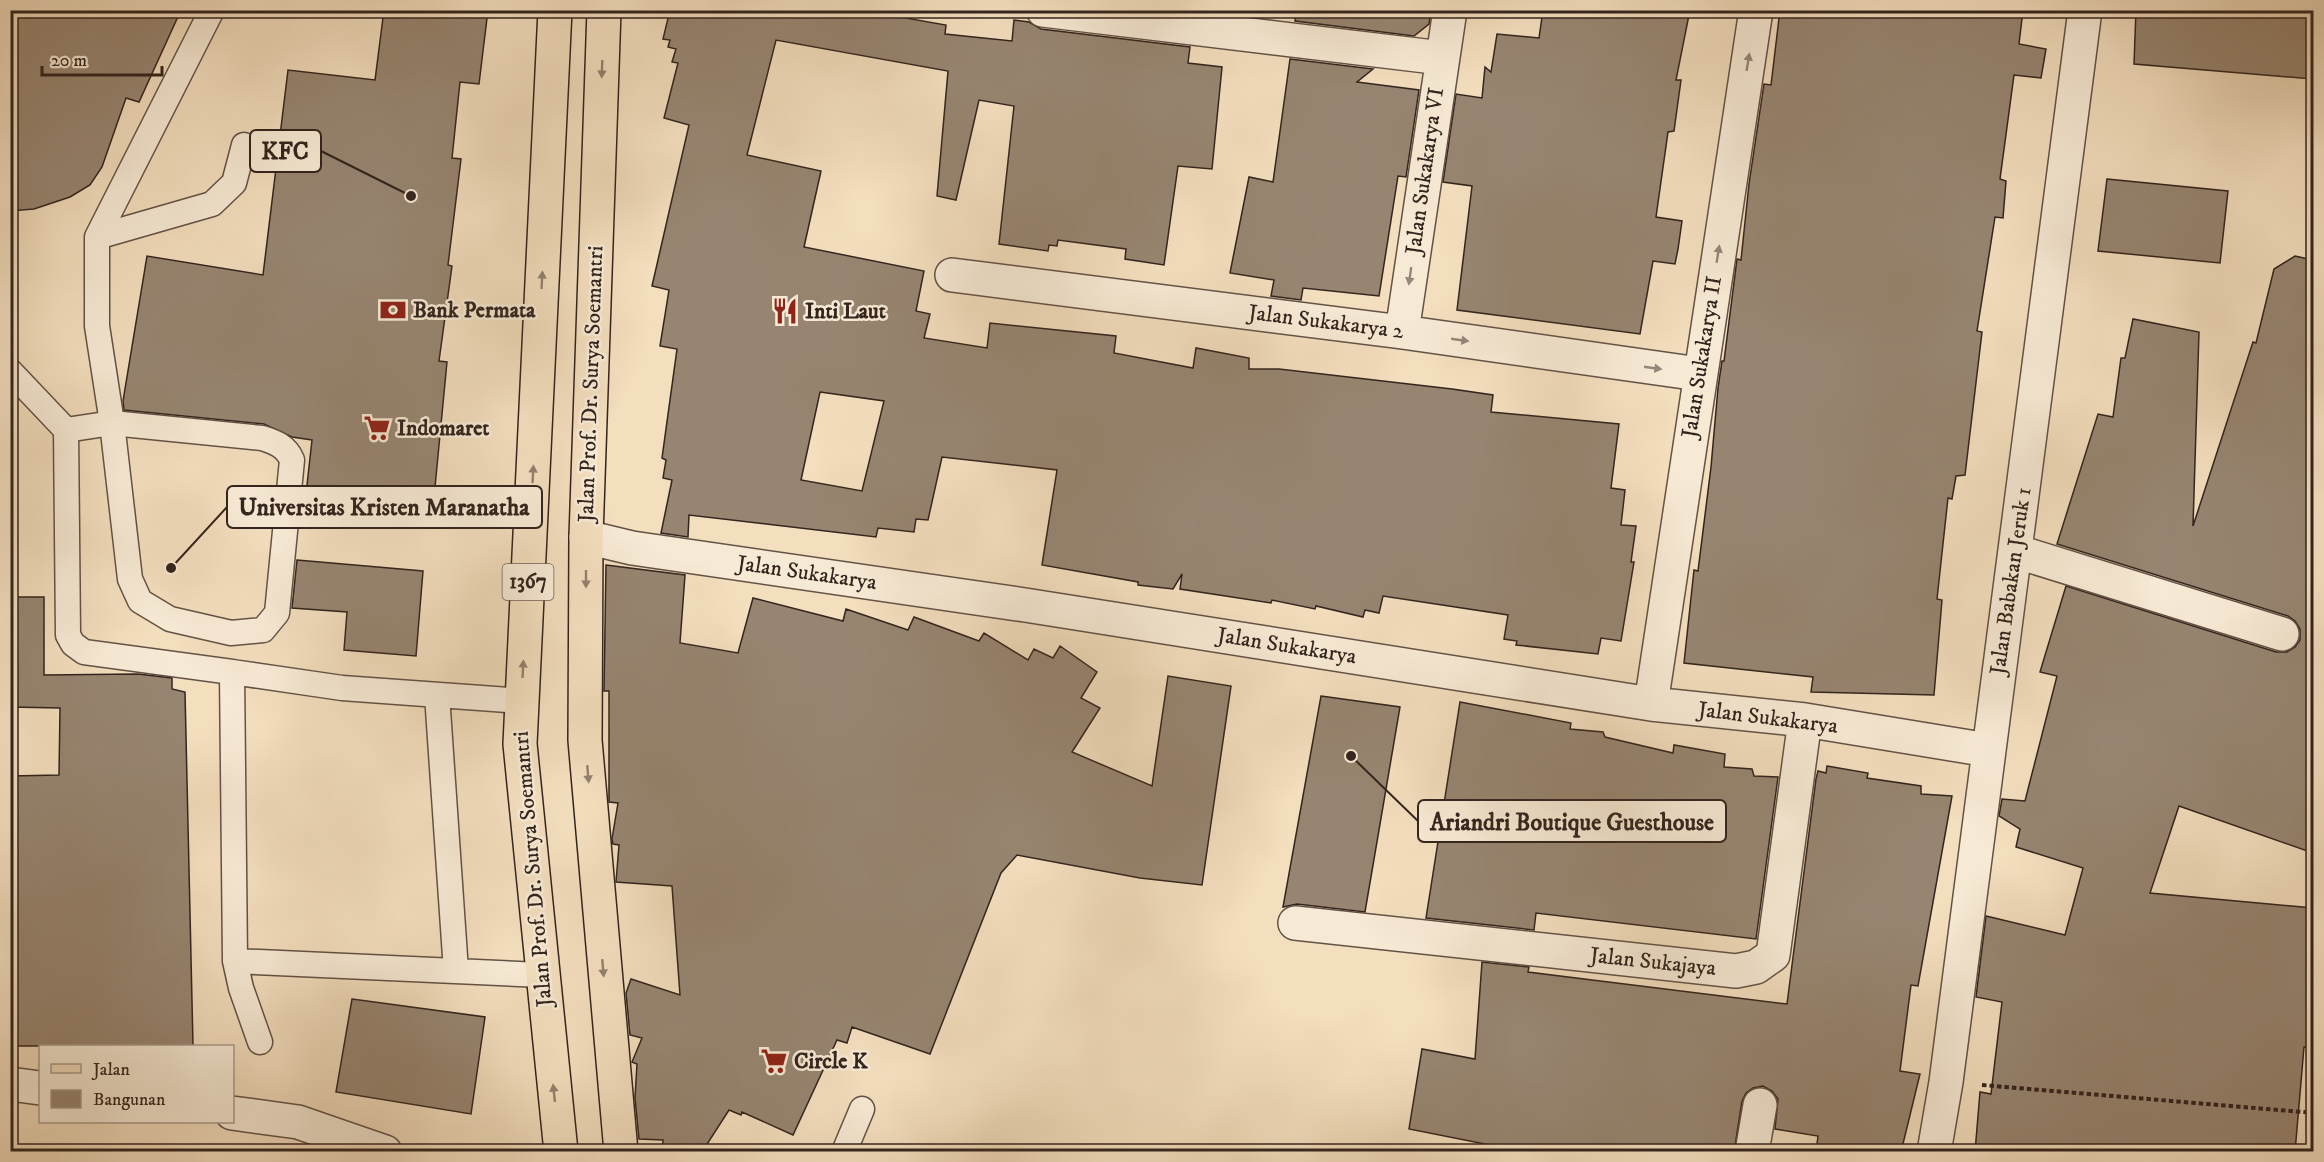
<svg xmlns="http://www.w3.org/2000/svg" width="2324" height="1162" viewBox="0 0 2324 1162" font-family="'IM FELL DW Pica',serif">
<rect width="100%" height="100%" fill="#f3debe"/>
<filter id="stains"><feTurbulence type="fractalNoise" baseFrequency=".00333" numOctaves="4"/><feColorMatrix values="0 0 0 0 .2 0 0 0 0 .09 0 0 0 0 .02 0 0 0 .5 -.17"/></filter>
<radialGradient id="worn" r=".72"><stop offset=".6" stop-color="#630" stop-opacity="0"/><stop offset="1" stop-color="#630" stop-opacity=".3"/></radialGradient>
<path fill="#978571" stroke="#33241e" stroke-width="1.5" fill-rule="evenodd" d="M10,10H181L139,102L126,98L102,167L90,185L70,197L34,209L10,211Z
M384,10H488L479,84L460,82L452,158L461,159L448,265L452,266L439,361L447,362L433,508L306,494L312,440L292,437L264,424L124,410L123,401L147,256L263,275L288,70L375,80Z
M670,10H895L894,16L946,25L945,34L1012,41L1014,20L1029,22L1041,29L1190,47L1188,63L1222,67L1212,169L1178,166L1164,265L1125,259L1126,249L1058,240L1057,246L1049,245L1048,251L999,244L1014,106L979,100L956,200L937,196L948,71L776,40L747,155L821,171L804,247L924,271L916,311L930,314L924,338L987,348L990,323L1116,336L1114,353L1193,368L1196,348L1249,358V369H1279L1452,389L1493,395L1491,412L1619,424L1611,488L1625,490L1621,525L1636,526L1631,562H1634L1621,641L1601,638L1598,654L1516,645L1517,641L1504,639L1508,615L1383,596L1379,613L1365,610L1363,617L1316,606L1315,609L1272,600L1271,603L1180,589L1182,574L1173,589L1138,585V582L1042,565L1057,470L942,457L928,520L916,519L914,532L878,528L876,537L689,515L688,537L661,533L672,480L663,478L666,460L662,458L677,349L660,346L669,290L652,286L689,125L664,118L678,63L672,62L676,49L668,47L670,40L663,39ZM820,392L884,401L862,491L801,480Z
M1296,10H1431L1429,24L1414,36L1295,21Z
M1543,10L1594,14V10H1690L1676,80H1681L1674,131L1668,132L1656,217L1682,221L1678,249L1675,264L1653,261L1640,334L1457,310L1472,186L1443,182L1456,94L1482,98L1485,67L1491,72L1497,34L1539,38Z
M1780,10H2023L2019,44L2046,49L2041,78L2014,75L2000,179L2006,181L2003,218L1995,217L1977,331L1982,332L1965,475L1956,476L1952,499L1948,498L1937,599L1942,600L1934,695L1811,692L1813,677L1684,663L1694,570L1698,571L1711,467L1718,388L1722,361H1724L1737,259L1741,260L1749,184L1764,84L1771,85Z
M2136,10H2313V79L2134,64Z
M1290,59L1373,69L1357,82L1419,90L1406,177L1398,176L1379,296L1303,288L1301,300L1271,296L1274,280L1230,273L1249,177L1273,182Z
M2107,179L2228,191L2220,263L2098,251Z
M2295,256L2313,260V853L2179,806L2150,893L2313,908V1048L2304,1047L2295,1152H1975L1980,1092L1991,1094L2002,1002L1976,997L1986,916L2065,935L2083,868L2016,847L2020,829L1999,816L2002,799L2025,801L2057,676L2040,672L2066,586L2276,652H2287L2295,647L2300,640V629L2295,621L2288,616L2057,544L2098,414L2113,417L2121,358H2125L2133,319L2199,332L2193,526L2253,342L2256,343L2274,269Z
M297,560L423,571L416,656L344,650L347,612L292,608Z
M606,565L685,575L680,643L738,653L753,598L843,621L846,609L908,630L914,617L979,641L984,633L1028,660L1034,649L1053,658L1060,646L1097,672L1081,698L1100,708L1072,752L1152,786L1168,676L1231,686L1202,885L1140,878L1017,855L1001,873L930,1054L852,1027L847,1043L837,1040L793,1135L742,1112L741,1115L729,1110L702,1152H662L663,1140L639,1139L635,1098L637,1064L632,1062L642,1038L630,1035L626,993L631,979L680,995L672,886L616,882L619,845L613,844L612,839L618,803L609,802V691H604Z
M10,597H44V675L138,674L172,678V689L185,692L193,1046H10V776L59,775L60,708L10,707Z
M1321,696L1400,707L1365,912L1297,904L1283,907Z
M1460,702L1571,723L1570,729L1603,732L1605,737L1673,753L1674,745L1725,754L1724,767L1752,769L1754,776L1778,777L1756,939L1536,913L1534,930L1426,918Z
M1827,766L1868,773L1867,778L1921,786V794L1952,796L1918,986L1911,985L1900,1071L1920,1074L1901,1152H1816L1818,1136L1775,1129L1778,1099L1772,1091L1763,1086L1753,1088L1746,1093L1742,1101L1734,1152H1525L1409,1129L1422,1049L1475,1059L1482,962L1529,967L1528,972L1787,1004L1816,779L1818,771L1826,773Z
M352,999L485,1017L471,1114L336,1092Z"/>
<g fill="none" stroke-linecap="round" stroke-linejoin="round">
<g stroke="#635246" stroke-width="27">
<path id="lane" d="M97,237L212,204L234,183L244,145
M10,371L66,430L112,423L97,326V237L212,10
M112,423L262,438C275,442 286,446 292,460L277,613L263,630L231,633L170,619L140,601L130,579Z
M66,430L68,635L73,644L84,652L232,672
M437,695L456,971
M235,961L541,975
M260,1042L241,988L235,961L232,672L342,688L522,701
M844,1152L862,1109"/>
</g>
<g stroke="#635246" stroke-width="36">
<path id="street" d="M1043,10L1442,58
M952,275L1402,332L1699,374
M1402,332L1450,10
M586,537L632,548L1025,605L1651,704L1805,720L1988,750
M2015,551L2282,634
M1651,704L1756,10
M1295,923L1736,971L1756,967L1773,955L1805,720
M10,1084L40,1088
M232,1113L298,1122L385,1152
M1752,1152L1760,1105
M1934,1152L1946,1082L2085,10"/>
</g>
<g stroke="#33241e" stroke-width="36">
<path id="primary" d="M555,10L520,744L561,1152
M604,10L586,537L585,740L621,1152"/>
</g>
<path stroke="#33241e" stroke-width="4" stroke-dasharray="4.5 3" stroke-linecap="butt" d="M1982,1085L2314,1113"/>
<use href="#lane" stroke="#f7ead5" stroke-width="24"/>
<use href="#street" stroke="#f7ead5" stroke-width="33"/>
<use href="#primary" stroke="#f3debe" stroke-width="33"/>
</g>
<defs><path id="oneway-solid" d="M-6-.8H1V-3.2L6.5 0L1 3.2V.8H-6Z" transform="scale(1.5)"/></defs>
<g fill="#95877a">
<use href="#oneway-solid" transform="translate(1748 62) rotate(-81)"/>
<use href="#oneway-solid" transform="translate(1718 254) rotate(-81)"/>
<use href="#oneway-solid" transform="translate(1410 276) rotate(98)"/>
<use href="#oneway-solid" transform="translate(1460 340) rotate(8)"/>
<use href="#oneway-solid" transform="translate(1653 368) rotate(8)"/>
</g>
<g fill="#93816e">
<use href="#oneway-solid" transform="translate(602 69) rotate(92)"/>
<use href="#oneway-solid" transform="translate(542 280) rotate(-87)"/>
<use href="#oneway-solid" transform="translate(533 474) rotate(-87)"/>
<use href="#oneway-solid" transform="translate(586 579) rotate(90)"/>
<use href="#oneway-solid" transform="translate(523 669) rotate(-87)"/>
<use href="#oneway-solid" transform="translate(588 774) rotate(85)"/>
<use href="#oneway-solid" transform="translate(603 968) rotate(85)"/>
<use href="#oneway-solid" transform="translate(554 1093) rotate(-96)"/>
</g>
<defs>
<g id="bank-bare" transform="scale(2.07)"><path d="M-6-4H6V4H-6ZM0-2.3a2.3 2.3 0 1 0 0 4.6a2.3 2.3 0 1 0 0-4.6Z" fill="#8f2418" stroke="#f7ead5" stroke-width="2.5" paint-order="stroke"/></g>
<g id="restaurant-bare" transform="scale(2.07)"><path d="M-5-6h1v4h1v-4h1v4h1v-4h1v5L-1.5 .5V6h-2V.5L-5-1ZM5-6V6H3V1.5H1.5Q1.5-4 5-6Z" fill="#8f2418" stroke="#f7ead5" stroke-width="2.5" paint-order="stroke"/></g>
<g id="supermarket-bare" transform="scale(2.07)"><path d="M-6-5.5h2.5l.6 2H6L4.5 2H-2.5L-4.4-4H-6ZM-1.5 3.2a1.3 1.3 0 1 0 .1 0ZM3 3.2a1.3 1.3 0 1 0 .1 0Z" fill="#8f2418" stroke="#f7ead5" stroke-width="2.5" paint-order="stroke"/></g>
</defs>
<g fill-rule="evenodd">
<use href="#bank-bare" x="393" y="310"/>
<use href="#restaurant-bare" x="785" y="311"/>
<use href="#supermarket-bare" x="377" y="428"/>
<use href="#supermarket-bare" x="774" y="1061"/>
</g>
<g text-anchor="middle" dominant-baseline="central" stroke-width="5" stroke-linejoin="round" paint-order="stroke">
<rect fill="#f7ead5" stroke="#6e5f55" stroke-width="1.5" x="502.5" y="564" width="51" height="36" rx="4.5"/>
<g font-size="21" font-weight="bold" fill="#33241e">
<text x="528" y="582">1367</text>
</g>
<g font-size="22" fill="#33241e" stroke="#f7ead5">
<text transform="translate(1425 171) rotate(-82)">Jalan Sukakarya VI</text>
<text transform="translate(1326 322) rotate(7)">Jalan Sukakarya 2</text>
<text transform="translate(1702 357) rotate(-81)">Jalan Sukakarya II</text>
<text transform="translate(591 384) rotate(-88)">Jalan Prof. Dr. Surya Soemantri</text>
<text transform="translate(807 573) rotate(8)">Jalan Sukakarya</text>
<text transform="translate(2011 581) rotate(-82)">Jalan Babakan Jeruk 1</text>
<text transform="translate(1287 646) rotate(9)">Jalan Sukakarya</text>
<text transform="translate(1768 718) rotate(7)">Jalan Sukakarya</text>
<text transform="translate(533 869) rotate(-95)">Jalan Prof. Dr. Surya Soemantri</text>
<text transform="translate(1653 962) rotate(6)">Jalan Sukajaya</text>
</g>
<g font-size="22" font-weight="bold" fill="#33241e" stroke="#f7ead5" text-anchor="start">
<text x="413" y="310">Bank Permata</text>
<text x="805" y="311">Inti Laut</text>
<text x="397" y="428">Indomaret</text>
<text x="794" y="1061">Circle K</text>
</g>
</g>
<path fill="none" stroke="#33241e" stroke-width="2" d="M411 196L321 151M171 568L227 507M1351 756L1418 821"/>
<g fill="#33241e" stroke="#f7ead5" stroke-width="2">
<circle cx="411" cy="196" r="6"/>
<circle cx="171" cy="568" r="6"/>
<circle cx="1351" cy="756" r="6"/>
</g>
<g fill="#f7ead5" stroke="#33241e" stroke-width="2">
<rect x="250" y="130" width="71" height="42" rx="6"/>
<rect x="227" y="486" width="315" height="42" rx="6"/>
<rect x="1418" y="800" width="308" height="42" rx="6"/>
</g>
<g font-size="24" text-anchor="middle" font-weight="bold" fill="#33241e">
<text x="285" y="159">KFC</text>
<text x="384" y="515">Universitas Kristen Maranatha</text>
<text x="1572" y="830">Ariandri Boutique Guesthouse</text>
</g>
<rect width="2324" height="1162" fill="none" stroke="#f3debe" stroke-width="36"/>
<rect x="12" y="12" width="2300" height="1138" fill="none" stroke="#33241e" stroke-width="3"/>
<rect x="18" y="18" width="2288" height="1126" fill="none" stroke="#33241e" stroke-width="1.5"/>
<rect x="39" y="1045" width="195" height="78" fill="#f7ead5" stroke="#a99b8c" stroke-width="1.5"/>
<rect x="51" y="1064" width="30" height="9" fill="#f3debe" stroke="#a99b8c" stroke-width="1.5"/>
<text x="93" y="1075" font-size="18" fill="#33241e">Jalan</text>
<rect x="51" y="1090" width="30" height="18" fill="#978571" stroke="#a99b8c" stroke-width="1.5"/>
<text x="93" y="1105" font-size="18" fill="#33241e">Bangunan</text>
<path d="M42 66v9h120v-9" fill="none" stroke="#33241e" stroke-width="3"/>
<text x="51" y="66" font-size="18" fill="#33241e" stroke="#f7ead5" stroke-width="4.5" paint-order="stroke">20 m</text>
<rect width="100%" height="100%" filter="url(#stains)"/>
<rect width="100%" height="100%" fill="url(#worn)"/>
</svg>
